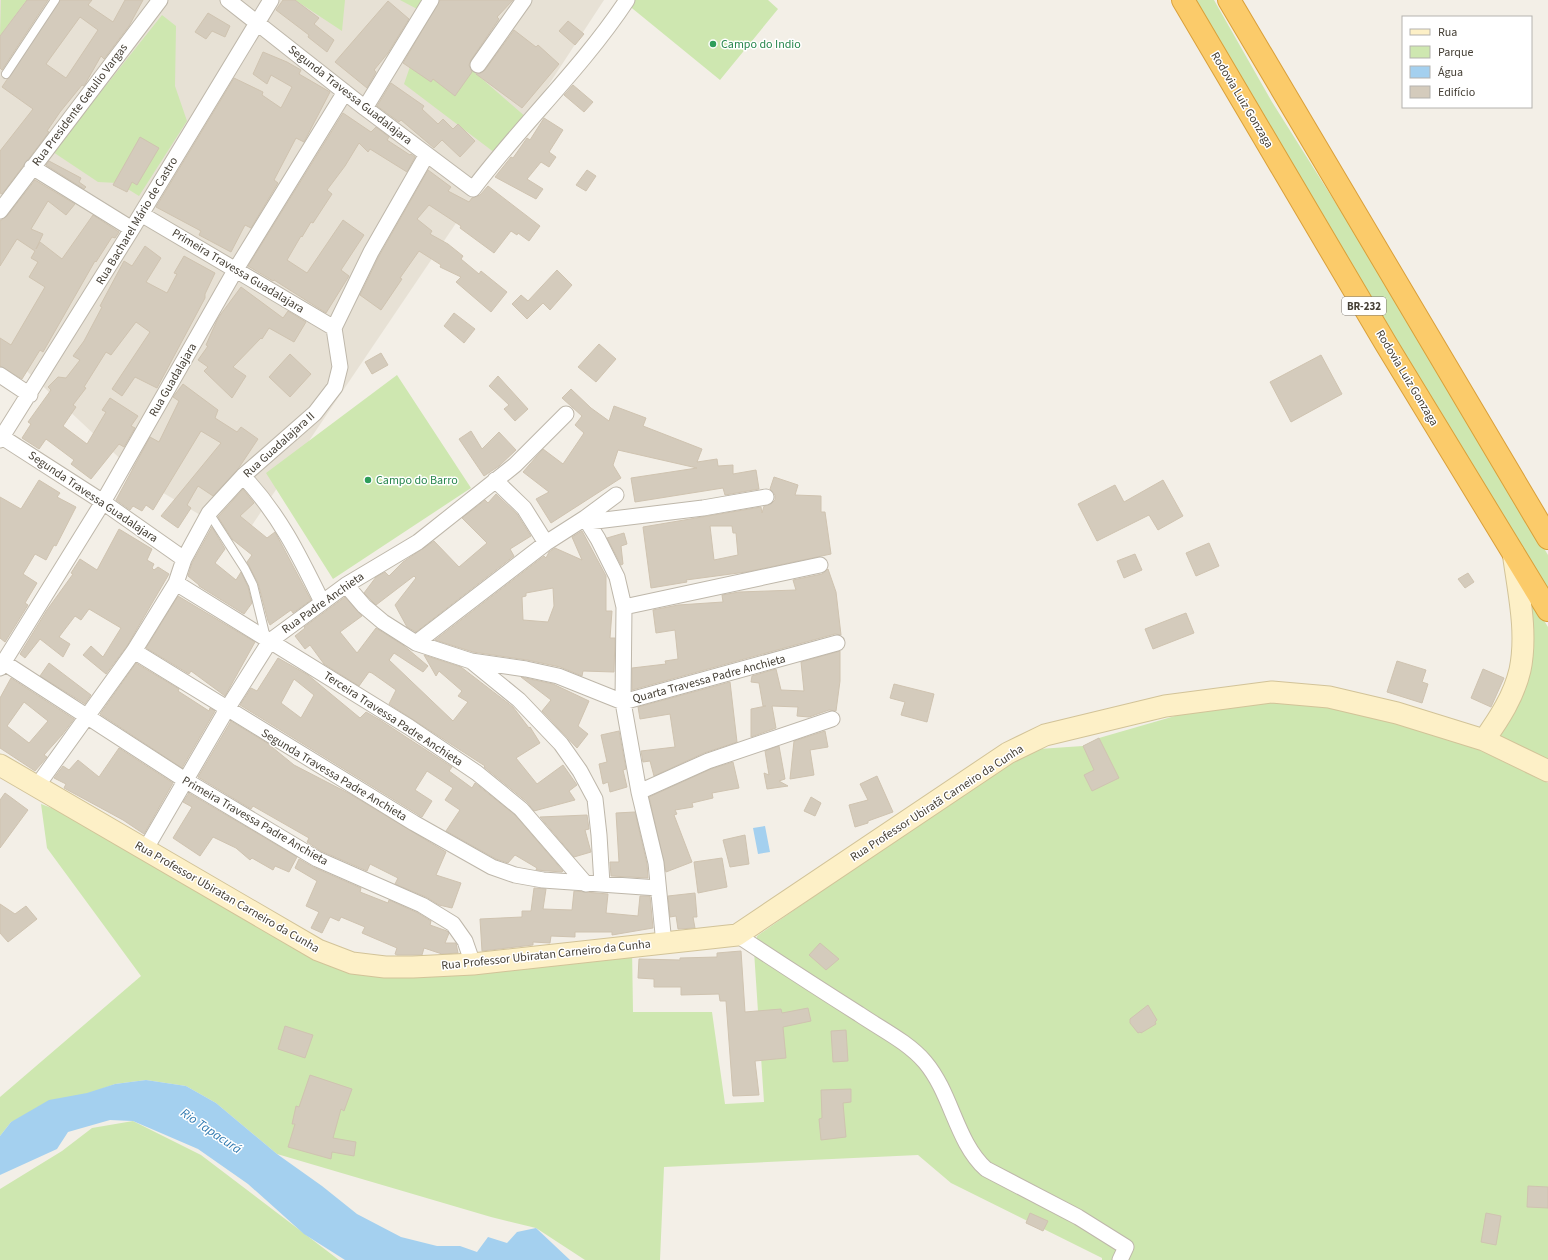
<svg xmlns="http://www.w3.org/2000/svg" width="1548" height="1260" viewBox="0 0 1548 1260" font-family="'Source Sans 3',sans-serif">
<rect width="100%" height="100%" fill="#f3efe7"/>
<path fill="#e7e1d5" d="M0,0H604L527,118L242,540L145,482L0,346Z"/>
<path fill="#cee7b0" d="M1,0H47L41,8L25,2L0,36Z
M295,0H345L342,31Z
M400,0H426L419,10Z
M622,0H768L778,9L720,80Z
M1193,0H1214L1272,102L1364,248L1548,555V597Z
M162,15L176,26L175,86L187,121L139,196L118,183L98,182L53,152Z
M422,32L473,71L527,118L495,153L404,84Z
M397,375L471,488L333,579L266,473Z
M1521,583L1548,627V764L1495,735L1517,695Z
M1312,700L1442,732L1548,783V1260H1102V1258L951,1183L918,1155L664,1167L660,1260H585L536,1228L491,1217L277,1154L216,1103L186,1086L146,1080L115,1084L11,1122L0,1136V1097L141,976L47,848L41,804L57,810L342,970L632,947L633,1012H712L725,1104L764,1102L754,951L757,936L1024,750L1083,746L1099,738L1220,703Z
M133,1121L201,1155L339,1260H0V1189L62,1151L92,1128Z"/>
<path fill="#a4d0ef" d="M765,826L770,852L758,854L753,828Z
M146,1080L186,1086L216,1103L277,1154L322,1186L357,1214L401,1237L437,1246H460L477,1252L488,1237L507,1243L517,1232L536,1228L570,1260H345L304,1234L248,1184L198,1149L133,1121L110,1120L68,1132L57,1149L0,1175V1136L11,1122L49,1100L87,1093L115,1084Z"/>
<path fill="#d4cbbc" stroke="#cfc3b0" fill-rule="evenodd" d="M27,0H48L2,70L0,68V36Z
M60,0H92L88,5L113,22L125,0H143L129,26L104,59L101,56L84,86L82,85L60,112L47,131L49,132L2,194L0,193V151L33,109L2,87ZM80,17L98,30L66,78L46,64Z
M283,0H295L319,18L314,24L334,40L327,52L308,37L309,35L276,10Z
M440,0H513L497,17L499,19L471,60L469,65L472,72L455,96L433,79L431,82L403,63Z
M388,1L409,19L388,53L374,70L376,72L367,88L335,62Z
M208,13L230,26L225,37L212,31L206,39L195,32Z
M568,21L584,34L575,45L559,31Z
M514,30L536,47L538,45L559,64L522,108L476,74L481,73L485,70Z
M263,52L287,62L301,70L299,74L330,92L304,142L296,138L274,180L278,183L251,228L245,225L231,252L199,235L201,231L156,207L234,78L263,92L262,95L281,108L292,87L271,75L267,84L253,74Z
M391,83L424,106L422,109L438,124L443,119L453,129L458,124L475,141L460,157L442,140L434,148L401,120L399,122L377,106Z
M573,85L593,102L584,112L564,95Z
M343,113L371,132L376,127L389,137L387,140L410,155L411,154L415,157L407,172L370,149L368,152L359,143L345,166L327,190L332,194L313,223L311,222L302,237L301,236L287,260L307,273L343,220L364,235L341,270L349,276L326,313L274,280L273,281L248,266Z
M544,118L563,130L549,152L556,157L549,167L541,162L527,179L543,189L536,199L495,177L511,157L513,158L527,138L530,140Z
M140,137L159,148L137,185L132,182L127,192L113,185Z
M49,161L81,178L79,182L86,187L84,189L46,165Z
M428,170L451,187L448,191L469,202L472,198L480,195L488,186L540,226L529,241L518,233L517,235L511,231L494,253L460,228L461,226L429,205L417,219L432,231L430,234L448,244L463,256L461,259L479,274L481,271L507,292L491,312L456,282L461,277L440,267L441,265L419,251L400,278L402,279L381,310L360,295L379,256Z
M587,170L596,176L586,191L576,185Z
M35,180L75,204L66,215L48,201L31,229L43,234L36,249L40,242L62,259L93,215L119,232L115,238L112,237L96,262L95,261L43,352L40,350L22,379L0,366V338L11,345L45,287L29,277L38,262L31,258L35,251L17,239L0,266V221L7,216Z
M145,246L161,258L146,282L167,293L177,274L174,273L184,256L215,273L205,294V298L157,388L135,377L122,396L112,389L150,332L136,322L111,355L106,352L84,387L86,388L73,405L76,407L63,426L87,444L106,412L102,410L110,398L138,416L131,426L135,428L124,447L119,444L91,479L71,464L74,460L46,439L39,449L22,438L31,424L28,422L51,390L48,387L58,377L66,378L80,360L73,356L84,341L102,307L100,306L124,261L132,266Z
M557,270L572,285L550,310L543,303L527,319L512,304L521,295L528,301Z
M241,287L283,318L288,311L306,322L294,342L269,328L262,339L261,338L233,367L246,376L232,398L204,371L208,367L198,360L208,346L206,345L218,318Z
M454,313L475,329L464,343L444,326Z
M599,344L616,359L596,382L578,367Z
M381,353L388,365L372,374L365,362Z
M290,354L311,374L290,397L269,377Z
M1321,355L1342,394L1291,422L1270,382Z
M498,376L528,409L515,421L504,409L509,405L489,386Z
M183,384L218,410L215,418L237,432L241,427L258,439L238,469L213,496L198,486L187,505L191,508L178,528L161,516L221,443L201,431L153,510L146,505L142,511L133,506L130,510L116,500L150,437L159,442L179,401L173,397Z
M571,389L591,408L609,421L614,406L646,418L643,426L702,449L697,462L717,459L718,466L733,465V474L756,470L759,489L725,495L723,488L635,502L631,478L697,468L618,450L613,465L621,478L551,523L536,499L549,492L523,472L543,449L563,464L584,433L575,425L582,416L562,398Z
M471,431L482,449L499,432L516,450L499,466L484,476L459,439Z
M774,477L798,485L795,495L821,496V512H825L831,554L746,572L686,580L687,582L651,588L643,527L761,507L762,513L764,506L771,504L775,500V495L770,489ZM710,526H732L733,533H736L738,555L714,560Z
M39,480L60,493L57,497L76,507L56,546L54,545L46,560L35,554L23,574L37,583L25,603L28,605L5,642L0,638V497L21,509Z
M1163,480L1183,516L1158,530L1149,515L1097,541L1078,504L1115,485L1124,502Z
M243,489L254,503L240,516L267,538L275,532L311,600L293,613L291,610L270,625L268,621L258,583L247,562L252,555L232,539L218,517Z
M496,494L517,514L531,536L510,549L514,556L416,632L407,627L395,605L416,578L414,576L376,605L364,593L376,577L385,572L389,576L403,562L434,541L459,567L487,543L462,518L485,500L488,503Z
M212,527L225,549L215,563L236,580L241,572L248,587L252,603L244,614L199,586V585L188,576L192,563Z
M119,529L152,549L147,560L154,564L152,568L154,570L158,567L169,574L127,646L106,674L83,655L91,646L103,657L121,628L89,609L81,620L75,616L59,637L70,644L63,657L40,639L25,658L20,654L47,610L73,574L71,573L80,559L97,570Z
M582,531L606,576V611H612L610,638H615L614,672L583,671L582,676L560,667L527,660L473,652L435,640L544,556L546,558L549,552L555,548L582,560L572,537ZM553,588L554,606L548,622L523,620L522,597L526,596V593Z
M624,533L627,544L621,546L623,564L621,565L607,538Z
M1209,543L1219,566L1196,576L1186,553Z
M1135,554L1142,570L1124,578L1117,561Z
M828,569L836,592L841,635L835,634L632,690V668L666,664L665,661L678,659L675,630L656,633L653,610L678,605L723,602L722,595L739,592L796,590L793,580L822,574Z
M1468,573L1474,582L1465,588L1458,579Z
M178,596L255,642L225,696L191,671L189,674L146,648Z
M345,597L362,616L340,632L357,653L376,628L403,645L428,666L423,672L394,653L389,660L453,721L468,702L458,696L462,691L439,671L436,676L424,655L461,667L513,707L529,728L530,727L540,743L516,758L537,784L563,765L577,785L569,791L575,800L534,811L527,802L484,767L485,766L389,704L396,690L372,673L369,672L359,686L324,664L310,645L305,649L295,636L305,628L304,627Z
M1186,613L1194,633L1153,649L1145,629Z
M840,651V681L836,711L829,710L809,717L797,716L798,707L772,706L776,728L751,737V709L766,706H763L759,683L751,682L752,676L776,669L781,690L804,691L801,662Z
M278,658L308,675L360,718L366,712L380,720L452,767L449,771L472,788L475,783L515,815L563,871L562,872L536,870L537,868L515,855L508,863L496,859L446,831L460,810L445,800L453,788L427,771L415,790L432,801L422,817L240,705L251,688L257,691ZM294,679L314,695L301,718L281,703Z
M1397,661L1426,670L1422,682L1428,684L1422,703L1387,692Z
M49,663L91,695L85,704L40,676Z
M136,663L179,689L178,691L209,711L210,708L215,711L182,768L100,714Z
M1483,669L1504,678L1491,707L1471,698Z
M521,677L553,684L589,701L578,726L588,734L577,748L542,711L551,700Z
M11,678L74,719L62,735L44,755L47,757L35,771L0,748V698ZM24,702L48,721L29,743L7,726Z
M730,682L737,742L704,753L654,776L650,761L643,762L641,751L675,747L670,714L640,719L638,707Z
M894,684L934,694L927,722L901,715L905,702L890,698Z
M231,721L267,743L294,765L350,794L446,852L436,875L461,883L452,908L439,905L426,897L395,884L398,878L370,864L367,871L321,851L307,842L309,838L253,806L251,809L198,777Z
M619,731L626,769L623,770L627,787L610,792L608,782L603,784L599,764L607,762L601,735Z
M825,731L828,747L810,750L814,775L790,779L794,741Z
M1099,738L1119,778L1092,791L1084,775L1094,770L1083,746Z
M779,746L785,779L779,781L788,786L767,789L764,773L769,775L765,751Z
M119,748L173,783L144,834L123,820L64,788L66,784L54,778L63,766L69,770L78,760L99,777Z
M733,762L739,788L712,793L713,798L692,803L693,807L675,810L677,814L674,815L692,862L666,872L649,797L711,769Z
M877,776L893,812L868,821V823L855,827L849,805L868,800L860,784Z
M5,793L28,810L0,848V800Z
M189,793L297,857L289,872L275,866L273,870L252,858L250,860L236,848L213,837L200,856L173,838L192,807L183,802Z
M811,797L821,803L815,816L804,811Z
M635,812L647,864L648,878L611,876L610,862H619L616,813Z
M587,815L589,829L585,830L591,852L574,857L540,817Z
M745,835L749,864L730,867L723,840Z
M722,858L727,887L698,893L694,862Z
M299,859L313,867L361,888L360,892L388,903L389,900L418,913L431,921L430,925L447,931L449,933L445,943H456L458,953L442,954L424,948L422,955H397L395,954L397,948L362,933L365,927L341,917L339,921L330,917L322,933L311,928L319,912L306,906L317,881L295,868Z
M534,888L546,889L543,909L572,910L574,891L608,894L606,913L638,916L640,896H650L653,928L612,935V932H575V937L551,936L550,943L533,942V945L482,951L480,919L522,917V911H531Z
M695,893L697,917H693L695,928L678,929L676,916L670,917L668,896Z
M0,904L15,914L26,906L37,919L8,942L0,933Z
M820,943L839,959L826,970L809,955Z
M741,951L745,1012L781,1009L782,1013L808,1008L811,1021L783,1027L786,1058L755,1061L759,1095L733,1096L726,1001H720L719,994L681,995V987H654V979L638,978L639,959L680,960V958L717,957V953Z
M1148,1005L1157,1020L1155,1022L1156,1024L1141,1033L1140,1032L1138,1033L1130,1023V1019Z
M285,1026L313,1035L305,1058L278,1049Z
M846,1030L848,1061L833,1062L831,1031Z
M310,1075L352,1089L344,1111L341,1109L333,1138L356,1142L354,1156L332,1152L331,1159L288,1147L295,1124H292L296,1106L299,1107Z
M851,1089V1102L843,1103L846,1137L821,1140L819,1119L822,1118L821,1090Z
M1528,1186L1548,1187V1208L1527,1207Z
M1030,1213L1048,1221L1043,1231L1026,1223Z
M1486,1213L1501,1216L1496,1245L1481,1242Z"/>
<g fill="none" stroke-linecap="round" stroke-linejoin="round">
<g stroke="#beb7aa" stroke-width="10">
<path id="lane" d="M6,74L55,0
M209,513L245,569L253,585L266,638"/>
</g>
<g stroke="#beb7aa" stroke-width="17">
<path id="street" d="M228,0L365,108L473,189C522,124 582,68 627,0
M478,65L524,0
M365,108L431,0
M32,167L132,229
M0,211L160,0
M141,214L334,328
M0,375L30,395
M2,437L103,502L184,559
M0,440L132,229L271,0
M243,476C279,514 299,555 322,602
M495,480L524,508L546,543
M585,518L598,539L617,577L624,607L623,702L639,792L656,863L664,944
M588,522L703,508L766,497
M176,583L409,727L477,773L521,809L586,884
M346,585L364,606L383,622L416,643L471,661L526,669L558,676L623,702L837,643
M624,607L820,565
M416,643L546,543L585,518L616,495
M134,651L414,823L492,867L515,875L543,880L658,888
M471,661L519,700L561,744L580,771L595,799L599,835L602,884
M3,662L185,780L317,859L422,905L453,924L465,941L473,964
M0,668L103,502L236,269L345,92
M37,786L134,651L176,583L184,559L209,513L243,476L315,413L335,387L340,367L334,328L371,252L426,156
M639,792L708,761L832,719
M145,850L227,709L270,641L346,585L418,542L515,465L566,414
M737,935C778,962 818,988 859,1014C881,1029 908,1042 925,1062C952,1094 956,1142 986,1169L1078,1217L1126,1247L1120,1260"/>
</g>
<g stroke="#d2c398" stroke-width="23">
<path id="secondary" d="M1484,740C1499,719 1514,696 1520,670C1528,632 1518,590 1513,552
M0,765L318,950L352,963L385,967H413L473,964L737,935L1008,753L1045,735L1165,706L1272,692L1329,697L1397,713L1484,740L1548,771"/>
</g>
<g stroke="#daa03a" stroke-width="24">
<path id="highway" d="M1183,0L1386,344L1548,610
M1229,0L1548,538"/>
</g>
<use href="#lane" stroke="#fff" stroke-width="8"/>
<use href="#street" stroke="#fff" stroke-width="15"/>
<use href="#secondary" stroke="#fdf0c7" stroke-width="21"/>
<use href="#highway" stroke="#fbcb6a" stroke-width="22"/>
</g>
<g fill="#2e9e5b" stroke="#fff" stroke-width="1.5">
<circle cx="713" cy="44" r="4"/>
<circle cx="368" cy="480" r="4"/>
</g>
<g text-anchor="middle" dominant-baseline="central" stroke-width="3" stroke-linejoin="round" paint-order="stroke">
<rect fill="#fff" stroke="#7e7972" stroke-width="1" x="1342" y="297" width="44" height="18" rx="3"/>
<g font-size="11" font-weight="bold" fill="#464036">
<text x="1364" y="306">BR-232</text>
</g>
<g font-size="12" fill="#27864d" stroke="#fff" text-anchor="start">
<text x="721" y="44">Campo do Indio</text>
<text x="376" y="480">Campo do Barro</text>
</g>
<g font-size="12" fill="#464036" stroke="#fff">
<text transform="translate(350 95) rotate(38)">Segunda Travessa Guadalajara</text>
<text transform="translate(1242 100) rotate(59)">Rodovia Luiz Gonzaga</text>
<text transform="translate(80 105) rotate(-53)">Rua Presidente Getulio Vargas</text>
<text transform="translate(137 221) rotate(-59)">Rua Bacharel Mário de Castro</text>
<text transform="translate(238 271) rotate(31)">Primeira Travessa Guadalajara</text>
<text transform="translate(1407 378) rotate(59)">Rodovia Luiz Gonzaga</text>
<text transform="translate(173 380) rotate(-60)">Rua Guadalajara</text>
<text transform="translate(279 445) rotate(-42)">Rua Guadalajara II</text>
<text transform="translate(93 497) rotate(34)">Segunda Travessa Guadalajara</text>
<text transform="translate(323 603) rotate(-35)">Rua Padre Anchieta</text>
<text transform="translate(709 679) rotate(-15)">Quarta Travessa Padre Anchieta</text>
<text transform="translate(393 719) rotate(33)">Terceira Travessa Padre Anchieta</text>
<text transform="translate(334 775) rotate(31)">Segunda Travessa Padre Anchieta</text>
<text transform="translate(937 803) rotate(-33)">Rua Professor Ubiratã Carneiro da Cunha</text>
<text transform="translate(255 821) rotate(30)">Primeira Travessa Padre Anchieta</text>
<text transform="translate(227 897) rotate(30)">Rua Professor Ubiratan Carneiro da Cunha</text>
<text transform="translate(546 955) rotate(-6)">Rua Professor Ubiratan Carneiro da Cunha</text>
</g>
<g font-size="13" font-style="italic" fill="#317ab0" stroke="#fff">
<text transform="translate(211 1131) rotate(34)">Rio Tapacurá</text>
</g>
</g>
<rect x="1402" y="16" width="130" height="92" fill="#ffffff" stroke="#b5b3af"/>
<rect x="1410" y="29" width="20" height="6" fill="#fdf0c7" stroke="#b5b3af"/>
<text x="1438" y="36" font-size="12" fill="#464036">Rua</text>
<rect x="1410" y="46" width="20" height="12" fill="#cee7b0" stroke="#b5b3af"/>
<text x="1438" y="56" font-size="12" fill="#464036">Parque</text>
<rect x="1410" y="66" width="20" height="12" fill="#a4d0ef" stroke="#b5b3af"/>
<text x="1438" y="76" font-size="12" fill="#464036">Água</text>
<rect x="1410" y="86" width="20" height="12" fill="#d4cbbc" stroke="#b5b3af"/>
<text x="1438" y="96" font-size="12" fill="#464036">Edifício</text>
</svg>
